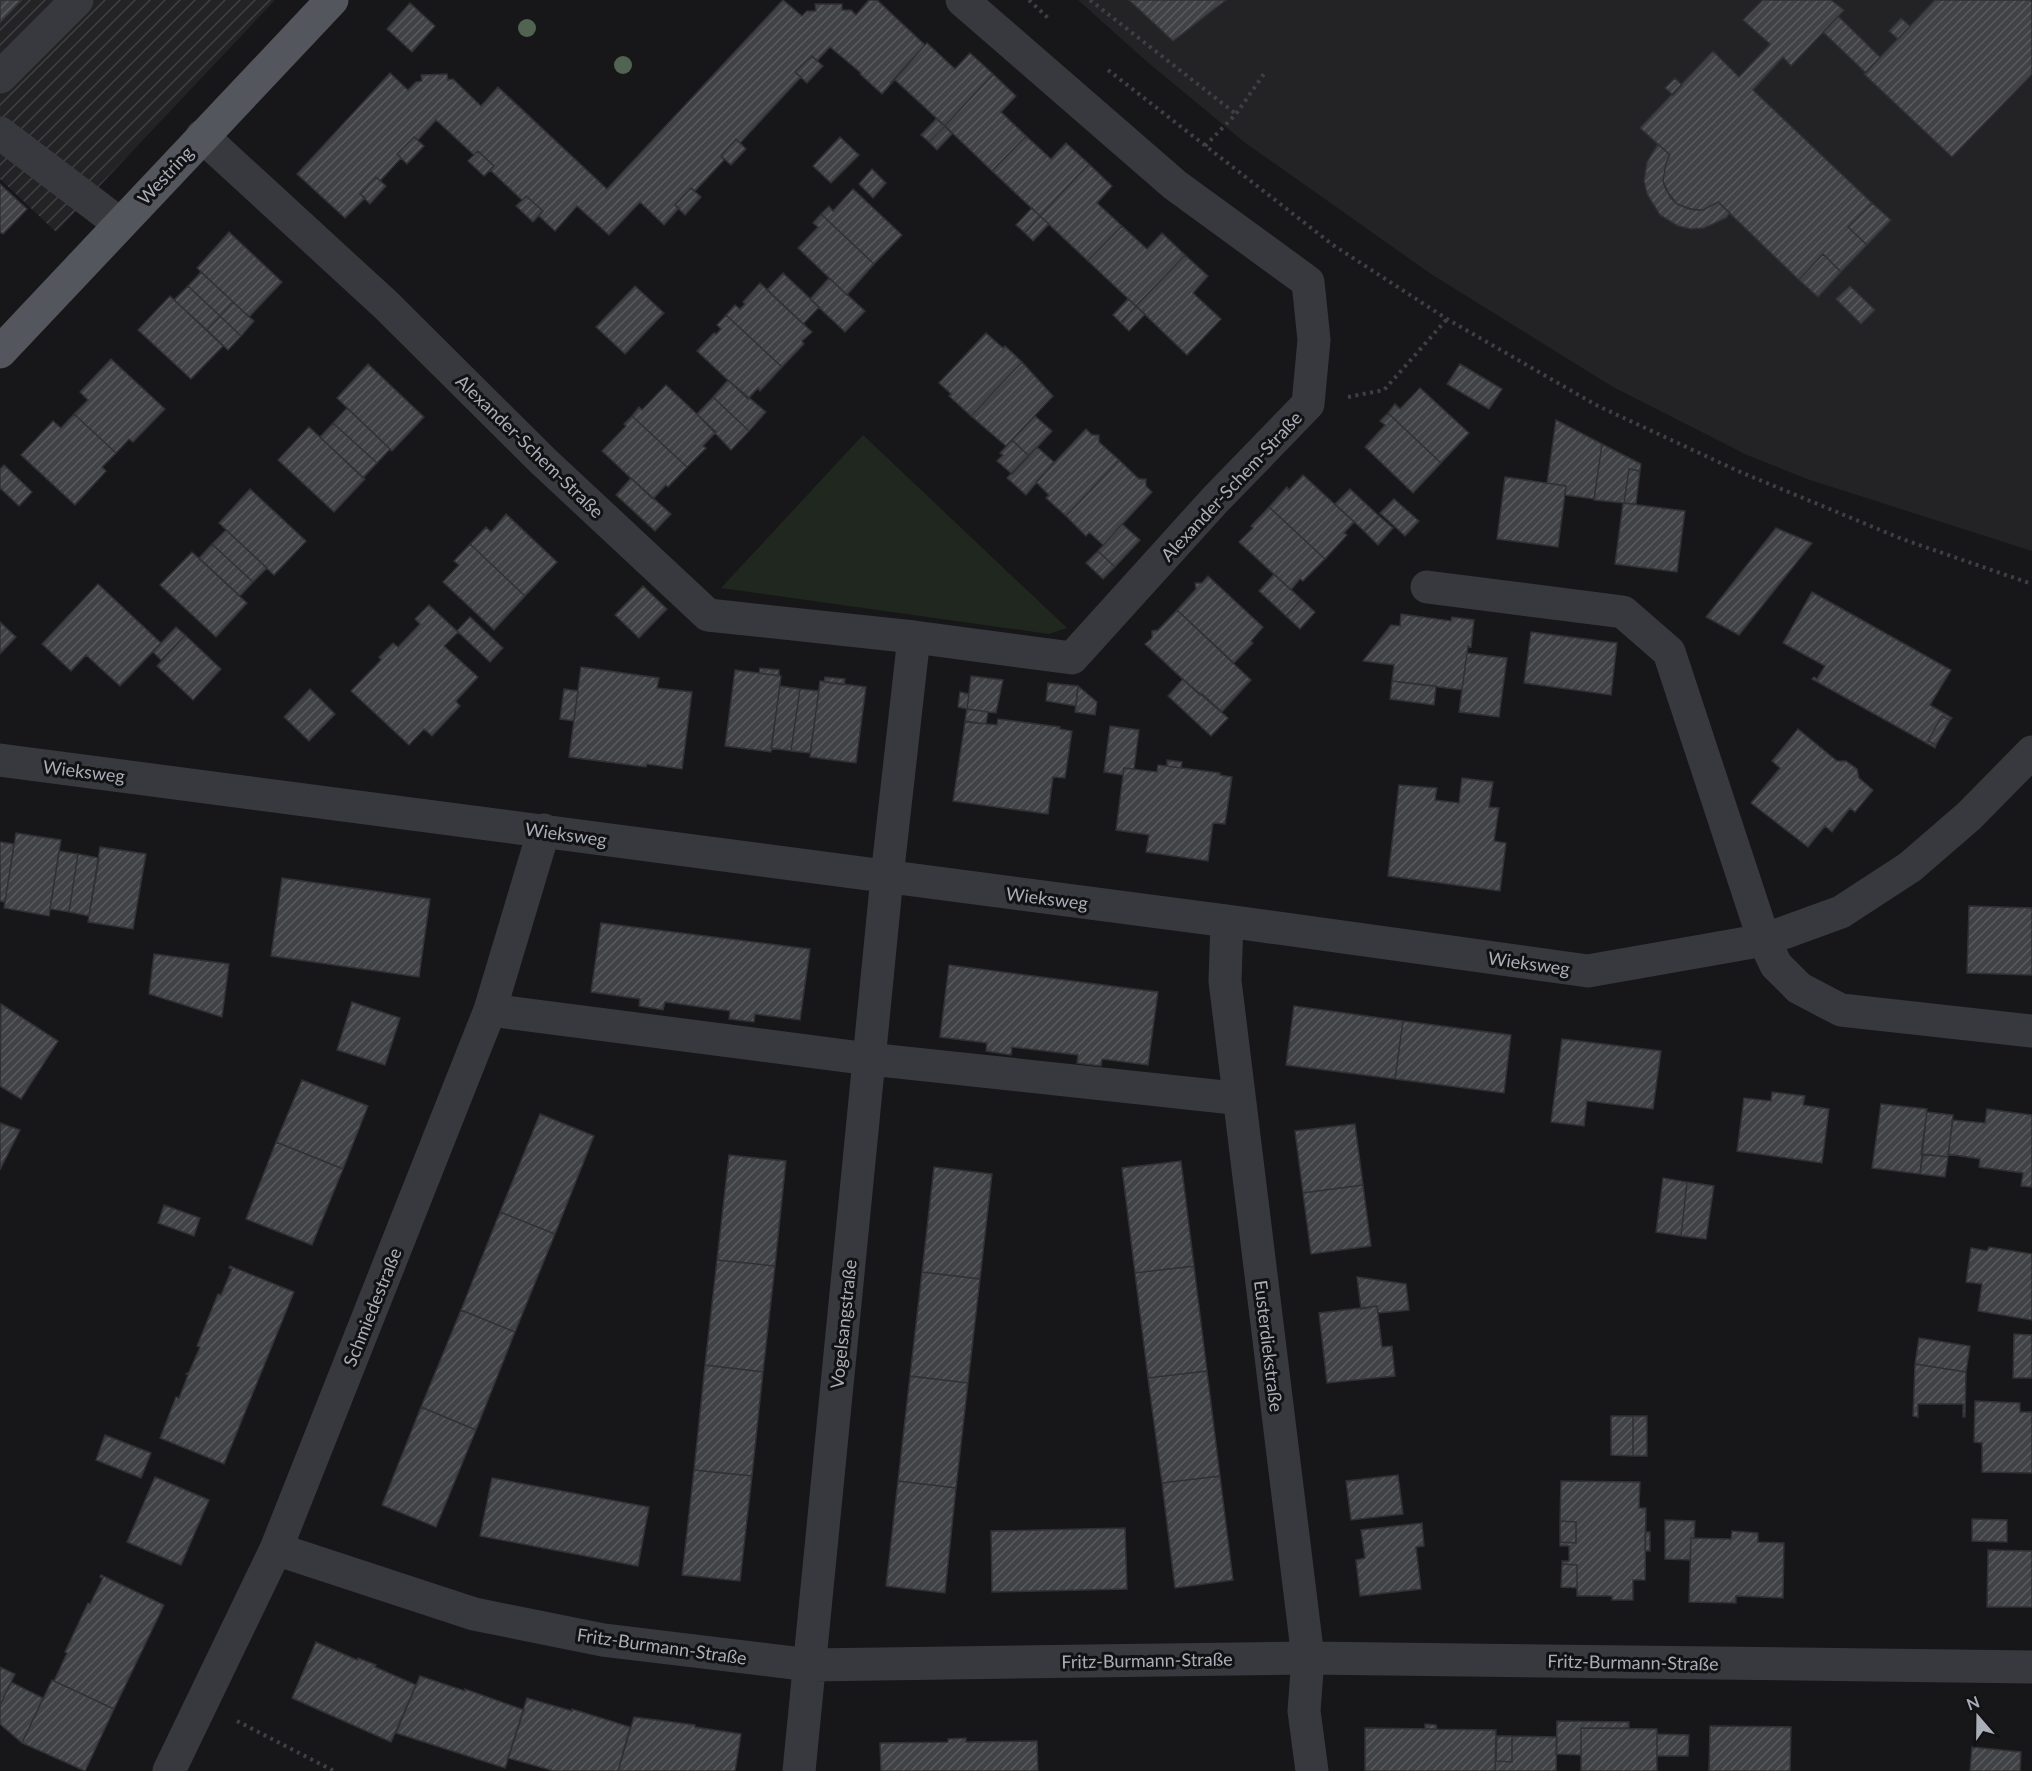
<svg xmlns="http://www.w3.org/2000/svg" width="2032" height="1771" viewBox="0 0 2032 1771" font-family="Lato,sans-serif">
<defs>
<pattern id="industrial-furrows" width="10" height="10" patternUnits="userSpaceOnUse" patternTransform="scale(1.5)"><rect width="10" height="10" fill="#232326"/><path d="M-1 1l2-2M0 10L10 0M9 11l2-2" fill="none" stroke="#404043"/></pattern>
<pattern id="building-hatch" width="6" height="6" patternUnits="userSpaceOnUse" patternTransform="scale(1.5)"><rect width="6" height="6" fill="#414246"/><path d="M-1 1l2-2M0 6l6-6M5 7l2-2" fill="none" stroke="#5a5b5f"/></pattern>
</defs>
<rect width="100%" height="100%" fill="#171719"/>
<path fill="#232326" d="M1078,0H2032V551L1807,479L1747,455L1613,387L1431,274L1244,142L1145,60Z"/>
<path fill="url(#industrial-furrows)" d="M0,0H275L56,232L0,179Z"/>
<path fill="#1f271f" d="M863,435L1067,628L1049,634L721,588Z"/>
<path fill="url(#building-hatch)" stroke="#313135" stroke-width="1.5" d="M0,0H22L0,23Z
M783,0L802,16L807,11H816L815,4H842V10H851L856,15L869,0H877L925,45L882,94L860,74L861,73L830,47L817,61L812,56L795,72L801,77L740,143L736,139L721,156L724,160L695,191L691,188L675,205L679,208L664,225L640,202L609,235L577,206L555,231L539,216L543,211L526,196L522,200L490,170L494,166L478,151L474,155L436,120L418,140L414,137L397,154L401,158L380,181L376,177L360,194L365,198L345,218L297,174L390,73L408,90L416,82L422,81L421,75L447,74L448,80L453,79L481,106L498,87L607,189Z
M1129,0H1226L1173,41Z
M1763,0H1831L1844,10L1791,66L1783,57L1753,90L1872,203L1848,227L1867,245L1841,272L1823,254L1799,280L1718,202L1703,210L1689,209L1677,204L1666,190L1663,181L1666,163L1670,155L1640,128L1713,51L1739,77L1770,44L1743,20Z
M1935,0H2030L2032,2V74L1952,157L1864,74Z
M410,3L435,26L412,52L387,29Z
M1838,16L1880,57L1866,73L1823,32Z
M1901,18L1910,26L1898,39L1889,31Z
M927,43L955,69L970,53L993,74L945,126L895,80L890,83Z
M812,56L823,66L807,83L795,72Z
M993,74L1016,96L1001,112L1026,136L992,171L945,126Z
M1675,78L1682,85L1673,95L1665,88Z
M936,119L945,126L929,142L921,135Z
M945,126L952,134L937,150L929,142Z
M1026,136L1051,159L1066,143L1089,164L1040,216L992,171Z
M414,137L424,146L407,164L397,154Z
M840,137L859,155L831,183L813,166Z
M736,139L746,149L731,165L721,156Z
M1658,144L1670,155L1666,163L1663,181L1670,197L1677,204L1694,210H1703L1718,202L1730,213L1726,218L1704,228L1691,229L1678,226L1660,215L1647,194L1644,181L1647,162Z
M478,151L494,166L484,176L468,161Z
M1089,164L1112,186L1097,203L1122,226L1088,261L1040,216Z
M872,169L886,183L873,198L859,184Z
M376,177L386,186L370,204L360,194Z
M0,184L27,209L3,234L0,232Z
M691,188L701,197L685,215L675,205Z
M853,189L902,235L874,264L821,214L829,206L833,211Z
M526,196L543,211L533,222L516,206Z
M1872,203L1891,220L1867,245L1848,227Z
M1032,208L1040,216L1025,233L1016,225Z
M821,214L874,264L847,295L798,248L818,227L813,223Z
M1040,216L1049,224L1033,241L1025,233Z
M1122,226L1147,249L1162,233L1185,255L1136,306L1088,261Z
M229,232L282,282L249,317L197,268Z
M1823,254L1841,272L1818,297L1799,280Z
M1185,255L1208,276L1193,293L1221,319L1187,355L1136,306Z
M201,272L233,302L220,316L188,286Z
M783,273L819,307L803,324L767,290Z
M829,278L865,311L845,332L810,299Z
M760,283L812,332L802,341L804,344L782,367L726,315L735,305L740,309L745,304L743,302Z
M188,286L220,316L207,330L174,300Z
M635,286L664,313L625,354L596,327Z
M1850,286L1875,310L1861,324L1836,299Z
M170,296L223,346L191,379L138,330Z
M1128,299L1136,306L1121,323L1113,315Z
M233,302L254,321L241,336L220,316Z
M1136,306L1145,314L1129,331L1121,323Z
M726,315L782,367L760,391L758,388L748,399L697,351L714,333L716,334L721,329L717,325Z
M220,316L241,336L228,350L207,330Z
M986,333L1003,348L1005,346L1022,362L971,416L949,396L951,394L939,383Z
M111,359L165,409L133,442L129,439L116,453L74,414L88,400L80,392Z
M1022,362L1053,396L1006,446L971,416Z
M368,364L424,417L392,451L337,398Z
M1460,364L1502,389L1489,409L1447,384Z
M728,380L766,412L749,431L713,397Z
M666,385L716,432L703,446L706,448L687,467L632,416L639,407L642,410Z
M1420,388L1469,433L1441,463L1388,413L1395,404L1400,409Z
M713,397L749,431L731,450L697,414Z
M347,408L390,449L377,463L333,423Z
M1388,413L1441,463L1413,493L1365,447L1385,425L1380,421Z
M74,414L116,453L102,467L106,471L75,505L21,455L53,421L61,428Z
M632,416L687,467L668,487L666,485L653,499L602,451L626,426L624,424Z
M1035,416L1052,431L1029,456L1012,440Z
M1556,420L1602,444L1594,499L1565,495L1566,486L1547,483Z
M333,423L377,463L363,478L320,437Z
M309,427L365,479L334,512L278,460Z
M1086,429L1092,435H1099V442L1119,460L1066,516L1046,498L1049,495L1036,482Z
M1012,440L1029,456L1012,474L997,461L1003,455L1000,453Z
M1602,444L1641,464L1640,471L1629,469L1624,503L1594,500Z
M1037,447L1054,462L1026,495L1007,478Z
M1119,460L1139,479H1146V486L1152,492L1103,545L1089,532L1086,536L1066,516Z
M4,465L32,492L19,506L0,488V469Z
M1629,469L1640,471L1636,504L1624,503Z
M1303,475L1354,522L1344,533L1347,535L1325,559L1269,507L1287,487L1289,490Z
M1505,477L1566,486L1558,547L1497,539Z
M631,478L671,514L655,531L616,495Z
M250,489L306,541L274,575L219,523Z
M1350,489L1379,516L1364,531L1335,504Z
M1394,499L1419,521L1405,536L1380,513Z
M1623,503L1685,511L1677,572L1615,564Z
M1269,507L1325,559L1303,581L1300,579L1291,590L1239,542L1253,528L1251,526Z
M506,514L557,562L525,596L470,544L486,527L491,532Z
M1379,516L1393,528L1378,545L1364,531Z
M1122,524L1140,540L1115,567L1098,551Z
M1776,528L1812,543L1739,635L1706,617Z
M226,530L267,568L253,582L212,544Z
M212,544L253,582L240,596L199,558Z
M470,544L525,596L494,630L443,582L459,565L454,561Z
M1098,551L1115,567L1103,579L1086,563Z
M192,552L247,603L216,637L160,585Z
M1274,574L1301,599L1286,616L1259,591Z
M1208,576L1263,627L1251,641L1253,643L1234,663L1177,610L1196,589L1195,583H1202Z
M98,584L161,643L120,686L86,655L71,671L42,644Z
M643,586L667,609L639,638L615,615Z
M1812,592L1951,670L1930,705L1952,718L1950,720L1942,716L1928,741L1936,745L1935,748L1812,679L1814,677L1817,679L1825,666L1783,643Z
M1301,599L1315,612L1300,629L1286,616Z
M429,605L458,632L444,646L478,677L456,701L460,706L432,736L424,729L409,745L351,691L381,660L379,657L393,643L398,647L420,624L415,619Z
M1177,610L1251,680L1222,712L1202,694L1200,695L1145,644L1152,638V631L1158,630Z
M1401,614L1451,621L1452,617L1474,620L1471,647L1468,646L1462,690L1392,681L1394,665L1363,661L1391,625L1400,626Z
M470,617L503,648L490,662L457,631Z
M0,622L16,637L0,654Z
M176,627L185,635L161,660L153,652Z
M1531,632L1617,643L1611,695L1524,683Z
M185,635L221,669L193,700L157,666Z
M1467,653L1507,658L1499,717L1459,712Z
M581,667L659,678L657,688L692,692L682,769L647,764L646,767L569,757Z
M760,668L779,670V676L759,673Z
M735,670L781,676L771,752L725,746Z
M971,676L1003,680L996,713L967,709Z
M825,677L845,679L844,685L824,682Z
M1183,679L1228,718L1211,736L1168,696Z
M820,681L866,687L856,763L810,757Z
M1392,681L1436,686L1434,705L1390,699Z
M1048,683L1078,686L1076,706L1046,701Z
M780,686L800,689L791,751L771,748Z
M1078,686L1097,702L1095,715L1075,712Z
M310,689L335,714L309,741L284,717Z
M564,689L578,691L574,721L560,719Z
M800,689L819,691L810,753L791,751Z
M960,692L969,694L967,709L958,707Z
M967,709L988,712L986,724L965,721Z
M1942,716L1950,720L1936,745L1928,741Z
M998,719L1060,727V729L1072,731L1065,778L1053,777L1048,814L953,801L965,722L997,725Z
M1110,726L1139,730L1134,769L1124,768L1123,775L1104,772Z
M1798,729L1837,761H1846L1857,769L1859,778L1873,790L1855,812L1850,808L1832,832L1825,826L1808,847L1751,803L1780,768L1772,761Z
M1167,760L1182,762L1181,768L1167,766Z
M1158,765L1220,773V775L1232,777L1225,824L1213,823L1208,861L1146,852L1149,835L1116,830L1124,768L1157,772Z
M1462,778L1493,782L1489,807L1499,808L1494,841L1506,843L1500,891L1388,876L1399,785L1437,788L1435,800L1459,803Z
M16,833L61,840L49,916L4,908Z
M0,842L14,844L5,902L0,901Z
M100,847L146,854L133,929L88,922Z
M59,851L78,854L69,912L50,909Z
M78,854L99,858L89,916L69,912Z
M282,878L430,899L419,977L271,956Z
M1969,906L2032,908V975L1967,973Z
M601,923L810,949L800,1020L755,1014L754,1022L729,1019L730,1011L665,1002L663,1010L639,1006L640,999L591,992Z
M154,954L229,964L222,1017L149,994Z
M949,965L1158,992L1148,1065L1102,1059L1101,1066L1077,1063L1078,1055L1012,1047L1011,1055L986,1051L987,1043L940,1037Z
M352,1002L400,1018L385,1065L337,1050Z
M1,1004L58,1041L21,1099L0,1086Z
M1294,1006L1403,1021L1395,1079L1286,1065Z
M1403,1021L1511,1035L1504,1093L1395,1079Z
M1562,1039L1661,1051L1653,1109L1587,1101L1584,1126L1551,1122Z
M302,1080L368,1106L343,1169L276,1142Z
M1772,1092L1805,1096L1803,1105L1829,1109L1822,1163L1737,1151L1744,1098L1771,1101Z
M1881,1104L1927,1109L1920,1174L1872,1168Z
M1987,1109L2032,1115V1187L2021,1186L2023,1173L1979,1167L1980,1159L1948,1154L1953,1120L1985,1123Z
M1927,1112L1953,1115L1948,1157L1921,1154Z
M540,1114L594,1136L555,1234L500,1212Z
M0,1123L20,1130L0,1170Z
M1355,1124L1363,1185L1303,1193L1295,1131Z
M276,1142L343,1169L312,1245L246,1219Z
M1923,1154L1948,1157L1945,1177L1920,1174Z
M729,1155L786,1161L775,1266L717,1260Z
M1181,1161L1194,1266L1135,1273L1122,1168Z
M934,1167L992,1174L980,1279L922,1272Z
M1663,1178L1687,1182L1681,1236L1656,1232Z
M1687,1182L1714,1186L1706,1239L1681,1236Z
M1363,1185L1371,1246L1311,1254L1303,1193Z
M164,1205L200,1218L194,1236L158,1223Z
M500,1212L555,1234L515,1332L461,1310Z
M1989,1247L2032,1254V1320L1978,1311L1982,1284L1966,1282L1971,1248L1987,1251Z
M717,1260L775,1266L763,1372L705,1365Z
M230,1266L294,1292L224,1464L160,1438L176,1397L179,1398L188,1375L186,1374L189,1372L200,1347L197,1346L218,1294L221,1295L232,1269L229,1268Z
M1194,1266L1207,1371L1148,1378L1135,1273Z
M922,1272L980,1279L968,1383L910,1376Z
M1357,1277L1406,1284L1409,1310L1378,1313L1377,1306L1361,1309Z
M1377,1306L1382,1347L1392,1346L1395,1376L1327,1383L1319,1313Z
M461,1310L515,1332L476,1430L421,1407Z
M2014,1334L2032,1335V1378H2013Z
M1919,1338L1970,1346L1966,1372L1915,1364Z
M1915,1364L1966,1372L1965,1417H1963V1404H1918V1417L1913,1416Z
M705,1365L763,1372L752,1476L694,1470Z
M1207,1371L1220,1476L1162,1483L1148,1378Z
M910,1376L968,1383L956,1488L898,1481Z
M1975,1401L2020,1403V1412H2032V1473L1982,1472V1443L1974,1442Z
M421,1407L476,1430L436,1527L382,1505Z
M1611,1416H1633V1456L1611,1455Z
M1633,1416H1647V1456H1633Z
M105,1435L151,1453L141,1478L96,1460Z
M694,1470L752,1476L740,1581L682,1575Z
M1398,1475L1403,1514L1351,1520L1346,1481Z
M1220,1476L1233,1580L1175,1588L1162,1483Z
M155,1477L209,1500L181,1565L127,1542Z
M492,1478L649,1507L638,1566L480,1536Z
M898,1481L956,1488L945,1593L886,1586Z
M1561,1481L1640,1482L1639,1508H1646L1645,1580H1633V1600H1612V1596H1577V1565L1562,1564V1561H1569V1546H1560V1542L1576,1543V1522L1560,1521Z
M1972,1519L2007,1520V1542L1972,1541Z
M1665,1520L1695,1521L1694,1538H1691L1690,1560L1665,1559Z
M1560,1521L1576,1522V1543L1560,1542Z
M1422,1523L1424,1546L1416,1547L1421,1589L1360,1596L1356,1560L1365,1558L1361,1530Z
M1125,1528L1127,1589L992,1592L991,1531Z
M1732,1531L1758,1533V1542L1784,1543L1783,1598L1736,1596V1603L1689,1602L1691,1538L1731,1539Z
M1645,1532H1650V1551H1645Z
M1988,1550L2032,1551V1607H1987Z
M1562,1564L1577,1565V1588L1561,1587Z
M101,1575L164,1605L114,1709L54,1681L67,1653L65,1652L88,1603L90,1604L103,1578L100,1577Z
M316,1642L357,1660L358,1658L376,1665L375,1667L416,1685L391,1742L292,1698Z
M0,1667L15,1674L0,1705Z
M420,1676L465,1691V1689L524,1710L505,1768L396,1733Z
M52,1680L114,1709L85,1771L22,1743Z
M11,1682L43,1698L22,1743L0,1724V1705Z
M527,1698L572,1711V1709L630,1727L618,1771H554L508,1758Z
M634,1717L695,1725V1727L741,1734L735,1771H618Z
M1557,1721L1629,1722V1728H1581V1755L1556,1754Z
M1425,1724L1436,1725L1437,1729H1425Z
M1710,1726L1791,1727L1790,1771H1709Z
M1365,1728L1496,1730L1495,1771H1365Z
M1581,1728L1657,1729V1771H1581Z
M1657,1734L1689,1735L1688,1756H1657Z
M1496,1736V1761L1512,1762V1736L1557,1737L1556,1771H1495Z
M1497,1736H1512V1762L1496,1761Z
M966,1738V1742L1037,1741L1038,1771H881L880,1743L948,1742V1739Z
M1972,1747L2021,1752L2020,1771H1970Z"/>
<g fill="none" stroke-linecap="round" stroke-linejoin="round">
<path stroke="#3e4045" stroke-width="4" stroke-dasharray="3 4.5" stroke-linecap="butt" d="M1029,0L1048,18
M1090,0L1236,114
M1108,70L1333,245L1447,319L1598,406L1738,471L1902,539L2032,584
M1205,146L1236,114L1266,71
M1348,397L1384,390L1447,319
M237,1721L334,1771"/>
<path stroke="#38393e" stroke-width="33" d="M0,77L77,0
M0,133L120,224
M202,136L386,305L543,461L708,615L914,637L1072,658L1215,500L1308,404L1314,340L1308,282L1175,185L962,0
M1427,587L1623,612L1669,652L1764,940L1776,965L1799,988L1841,1010L2032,1031
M0,760L1227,921L1588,971L1764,940L1841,912L1910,867L1969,816L2032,752
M1227,921L1225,981L1308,1658L1304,1711L1312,1771
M490,1010L869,1059L1224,1097L1238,1094
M276,1549L474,1614L603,1640L810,1665L1308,1658L2032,1667
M169,1771L276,1549L490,1010L544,830
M799,1771L887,877L914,637"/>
<path stroke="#54565d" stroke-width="33" d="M0,352L332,0"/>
</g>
<g fill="#516452">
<circle cx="527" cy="28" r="9"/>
<circle cx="623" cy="65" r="9"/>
</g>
<g text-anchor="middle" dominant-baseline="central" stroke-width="6" stroke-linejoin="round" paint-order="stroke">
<g font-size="18" fill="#a9aeb9" stroke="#121214">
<text transform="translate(165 175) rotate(-47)">Westring</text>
<text transform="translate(530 446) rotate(44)">Alexander-Schem-Straße</text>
<text transform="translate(1231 486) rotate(-47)">Alexander-Schem-Straße</text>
<text transform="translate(84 771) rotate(7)">Wieksweg</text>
<text transform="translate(566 834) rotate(8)">Wieksweg</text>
<text transform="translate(1047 898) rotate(7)">Wieksweg</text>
<text transform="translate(1529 963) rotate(8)">Wieksweg</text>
<text transform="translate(372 1307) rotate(-68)">Schmiedestraße</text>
<text transform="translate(843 1324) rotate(-84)">Vogelsangstraße</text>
<text transform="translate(1269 1346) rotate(83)">Eusterdiekstraße</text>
<text transform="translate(662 1646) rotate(8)">Fritz-Burmann-Straße</text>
<text transform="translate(1147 1660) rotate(-1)">Fritz-Burmann-Straße</text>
<text transform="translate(1633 1662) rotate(1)">Fritz-Burmann-Straße</text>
</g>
</g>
<g transform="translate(1978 1717) rotate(340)" stroke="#121214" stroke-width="4.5" paint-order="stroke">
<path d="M0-4.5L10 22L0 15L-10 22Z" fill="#a9aeb9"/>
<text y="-9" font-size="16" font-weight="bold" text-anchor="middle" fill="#a9aeb9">N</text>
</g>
</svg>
